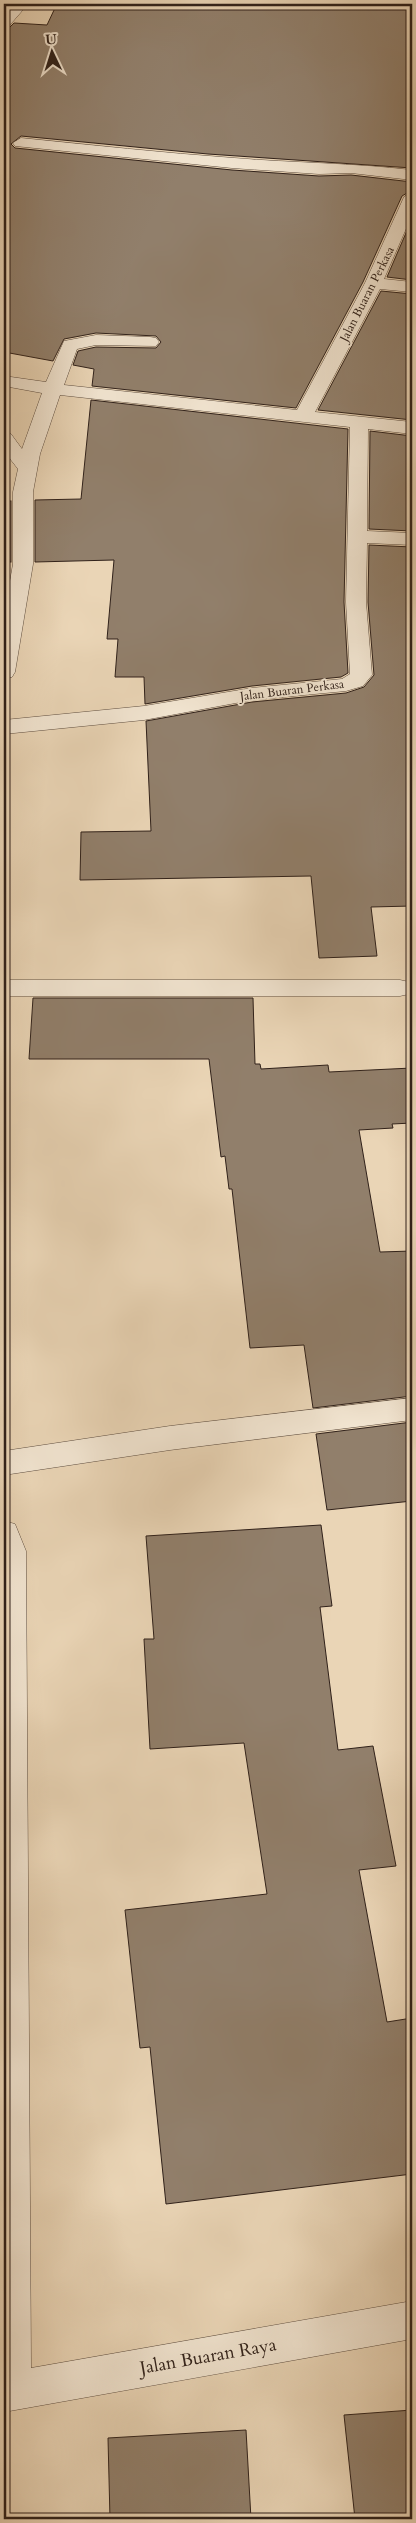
<svg xmlns="http://www.w3.org/2000/svg" width="416" height="2523" font-family="Cardo,serif">
	<style>
		.building { fill: #917f6b; stroke: #30211a }
		.lines { fill: none; stroke-linecap: round; stroke-linejoin: round }
		.minor-casing { stroke: #5e4e41; stroke-width: 1 }
		.minor { fill: #f1e4d0; fill-rule: evenodd }
		.labels { text-anchor: middle; stroke-width: 4; stroke-linejoin: round; paint-order: stroke }
		.far-street-label { font-size: 12px; fill: #30211a; stroke: #f1e4d0 }
		.near-street-label { font-size: 18px; fill: #30211a; stroke: #f1e4d0 }
	</style>
	<rect width="100%" height="100%" fill="#ead5b6"/>
	<filter id="stains"><feTurbulence type="fractalNoise" baseFrequency=".004" numOctaves="4"/><feColorMatrix values="0 0 0 0 .2 0 0 0 0 .09 0 0 0 0 .02 0 0 0 .5 -.17"/></filter>
	<radialGradient id="worn" r=".72"><stop offset=".6" stop-color="#630" stop-opacity="0"/><stop offset="1" stop-color="#630" stop-opacity=".3"/></radialGradient>
	<g class="building">
		<path d="M207,4h205v164l-204,-14 -187,-18 -10,8 4,4 217,22 87,6 32,-1 61,7v8l-10,6 -39,86 -67,126 -204,-22 2,-17 -21,-4 5,-14 18,-4 60,1 5,-6 -5,-6 -60,-3 -32,6 -11,22 -49,-9v-323l5,-1 5,-5 33,2 8,-17h151z"/>
		<path d="M412,219v61l-25,-3z"/>
		<path d="M381,291l31,3v126l-94,-10z"/>
		<path d="M91,400l257,29 -4,173 4,71 -7,4 -89,9 -107,18 -1,-27h-29l3,-38h-11l7,-79 -79,2v-62l46,-1z"/>
		<path d="M370,431l42,5v95l-43,-2z"/>
		<rect x="4" y="501" width="7" height="61"/>
		<path d="M369,545l43,2v359l-41,1 6,49 -58,2 -8,-82 -231,4 1,-48 70,-1 -5,-110 106,-19 94,-9 18,-6 10,-12 -6,-73z"/>
		<path d="M33,998h220l2,66h5l1,5 67,-4 1,7 83,-4v55l-20,1 1,4 -34,2 21,122 32,-1v145l-99,12 -9,-63 -54,3 -18,-159h-3l-4,-33 -4,1 -12,-98h-180z"/>
		<path d="M412,1422v79l-85,9 -11,-76z"/>
		<path d="M321,1525l11,81 -12,1 18,143 35,-4 23,120 -37,4 28,152 25,-4v156l-246,30 -16,-157 -10,1 -15,-138 142,-16 -23,-151 -94,6 -6,-110h10l-8,-103z"/>
		<path d="M412,2410v109h-57l-11,-104z"/>
		<path d="M246,2430l5,89h-141l-2,-81z"/>
	</g>
	<g class="lines">
		<defs>
			<g id="minor">
				<path d="M13,4h15l-19,22 -5,1v-12z"/>
				<path d="M21,138c71,7 142,15 213,20 59,5 119,5 178,12v10l-61,-7 -32,1 -87,-6 -217,-22 -2,-3z"/>
				<path d="M412,192v23l-28,64 28,3v10l-32,-3 -65,123 97,10v12l-44,-5 -1,102 45,2v12l-45,-2 -1,59 6,73 -9,11 -17,5 -94,9 -108,20 -140,14v-14l140,-14 108,-18 90,-9 8,-5 -4,-72 4,-175 -290,-32 -20,59 -7,38v72l-18,108 -3,5 -8,1v-63l9,-51v-72l5,-23 -14,-18v-19l7,2 11,15 20,-56 -38,-7v-10l42,6 18,-41 32,-6 54,2 6,1 3,4 -3,4 -60,-1 -19,4 -13,36 233,25 68,-127 39,-86z"/>
				<path d="M4,980h396l9,2 3,6 -3,6 -9,2h-396z"/>
				<path d="M412,1398v22l-242,30 -166,25v-24l166,-25z"/>
				<path d="M4,1521l11,3 11,27 5,817 381,-67v38l-408,73z"/>
			</g>
		</defs>
		<use href="#minor" class="minor-casing"/>
		<use href="#minor" class="minor"/>
	</g>
	<g class="labels">
		<g class="far-street-label">
			<text transform="translate(367 294) rotate(-63)" y="4">Jalan Buaran Perkasa</text>
			<text transform="translate(292 690) rotate(-7)" y="4">Jalan Buaran Perkasa</text>
		</g>
		<g class="near-street-label">
			<text transform="translate(208 2356) rotate(-10)" y="6">Jalan Buaran Raya</text>
		</g>
	</g>
	<rect width="416" height="2523" fill="none" stroke="#ead5b6" stroke-width="20"/>
	<rect x="5" y="5" width="406" height="2513" fill="none" stroke="#30211a" stroke-width="2.5"/>
	<rect x="10" y="10" width="396" height="2503" fill="none" stroke="#30211a"/>
	<g transform="translate(52 52) rotate(356)" stroke="#f1e4d0" stroke-width="4" paint-order="stroke">
	<path d="M0-4L9 19L0 12L-9 19Z" fill="#30211a"/>
	<text y="-8" font-size="14" font-weight="bold" text-anchor="middle" fill="#30211a">U</text>
	</g>
	<rect width="100%" height="100%" filter="url(#stains)"/>
	<rect width="100%" height="100%" fill="url(#worn)"/>
</svg>
